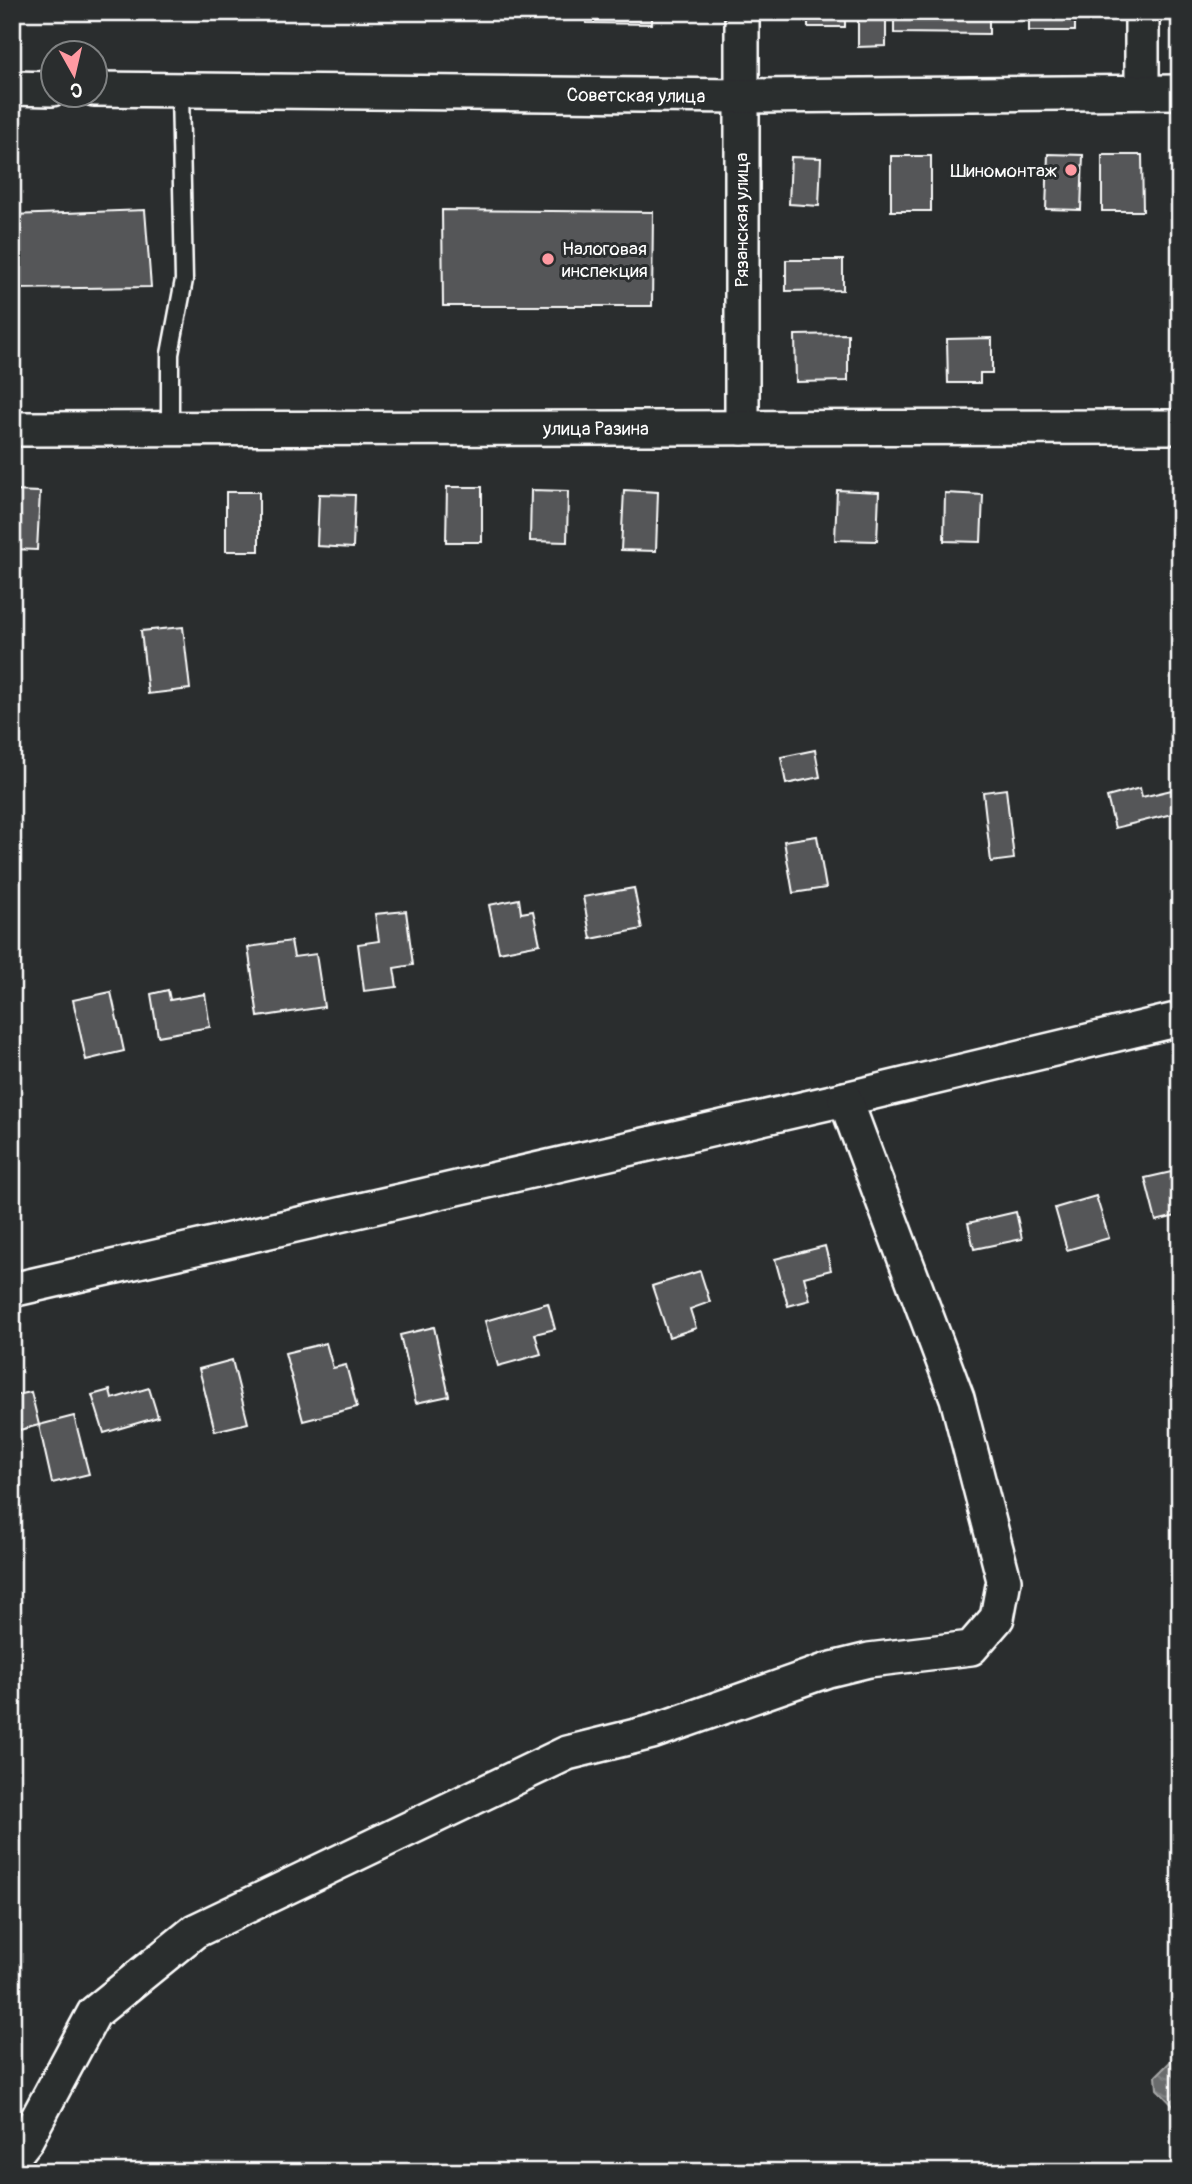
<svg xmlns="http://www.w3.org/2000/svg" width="1192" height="2184" font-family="Pangolin,sans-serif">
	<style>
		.water { fill: url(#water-waves); stroke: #a6a7a7; stroke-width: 2 }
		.building { fill: #555758; stroke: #fff; stroke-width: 2 }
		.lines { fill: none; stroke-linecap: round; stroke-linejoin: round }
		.service-casing { stroke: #fff; stroke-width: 21 }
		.minor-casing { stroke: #fff; stroke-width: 38 }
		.service { stroke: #2a2d2e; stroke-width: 16 }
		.minor { stroke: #2a2d2e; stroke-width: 33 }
		.poi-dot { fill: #ff9aa2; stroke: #2a2d2e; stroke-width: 2.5 }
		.labels { text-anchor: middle; stroke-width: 6; stroke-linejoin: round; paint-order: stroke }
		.street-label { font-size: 19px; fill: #fff; stroke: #2a2d2e }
		.poi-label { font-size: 19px; fill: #fff; stroke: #2a2d2e; text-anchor: end }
	</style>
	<defs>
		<pattern id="water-waves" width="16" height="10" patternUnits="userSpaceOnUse" patternTransform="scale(1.75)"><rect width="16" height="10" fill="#6a6c6d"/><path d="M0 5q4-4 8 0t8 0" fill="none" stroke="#808283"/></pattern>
	</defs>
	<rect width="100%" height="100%" fill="#2a2d2e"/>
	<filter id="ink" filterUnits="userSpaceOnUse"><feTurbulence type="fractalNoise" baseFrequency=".0143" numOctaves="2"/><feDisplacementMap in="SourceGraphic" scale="14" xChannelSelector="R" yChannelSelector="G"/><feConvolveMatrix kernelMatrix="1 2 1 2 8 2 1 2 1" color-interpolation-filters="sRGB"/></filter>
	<g filter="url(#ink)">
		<path class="water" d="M1180,2052v61l-23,-24 -1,-13z"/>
		<g class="building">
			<path d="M586,12h66v12l-66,-1z"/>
			<rect x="808" y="12" width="37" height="15"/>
			<path d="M858,12h28v34l-28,1z"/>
			<path d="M894,12h95v22l-95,-1z"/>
			<rect x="1029" y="12" width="46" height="19"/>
			<path d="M1048,154l35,1 -2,55 -35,-1z"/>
			<path d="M1102,155h40l1,56h-41z"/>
			<rect x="891" y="156" width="40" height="55"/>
			<path d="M791,157l30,1 -2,48 -30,-2z"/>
			<path d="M145,210l6,77 -139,2v-74z"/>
			<path d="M442,210l211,2 -1,94h-209z"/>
			<path d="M786,260h57v30l-57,1z"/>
			<path d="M848,334v47l-52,1 -1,-47z"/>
			<path d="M992,338v35h-12v10h-32l-1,-44z"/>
			<path d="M447,487h35v55h-36z"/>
			<path d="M531,490l37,1 -1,51 -37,-1z"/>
			<path d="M624,490l34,2 -2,59 -35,-1z"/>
			<path d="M837,490l42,2 -2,49 -42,-1z"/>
			<path d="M12,491l28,1 -3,58 -25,-1z"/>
			<rect x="226" y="492" width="33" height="59"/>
			<path d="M945,493l38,2 -2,47 -37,-1z"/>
			<path d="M319,494l36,1 -2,53 -36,-2z"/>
			<path d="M183,627l7,62 -42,5 -7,-63z"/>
			<path d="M815,750l5,27 -34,7 -5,-27z"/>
			<path d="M1140,788l2,9 38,-9v24l-65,16 -8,-31z"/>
			<path d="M1006,789l8,70 -23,3 -8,-70z"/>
			<path d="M817,836l9,52 -33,5 -9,-52z"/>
			<path d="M634,888l8,41 -51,10 -8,-42z"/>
			<path d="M519,899l2,14 12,-2 7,33 -41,8 -10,-47z"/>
			<path d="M406,911l7,54 -19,3 3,19 -33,4 -6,-47 21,-3 -4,-27z"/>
			<path d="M291,941l3,16 22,-3 8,53 -66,10 -10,-70z"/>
			<path d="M168,990l2,10 35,-6 5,33 -52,9 -7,-42z"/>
			<path d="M111,992l13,59 -38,9 -13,-60z"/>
			<path d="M1180,1170v45l-24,6 -11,-43z"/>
			<path d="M1096,1196l13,42 -42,12 -12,-42z"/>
			<path d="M1016,1212l6,27 -48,10 -6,-26z"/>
			<path d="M825,1246l6,24 -27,7 6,23 -22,6 -13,-47z"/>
			<path d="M700,1271l10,31 -20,7 6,19 -27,9 -17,-51z"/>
			<path d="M548,1303l7,26 -20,5 6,20 -43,12 -13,-45z"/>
			<path d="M434,1327l15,69 -33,7 -16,-68z"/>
			<path d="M326,1343l7,25 13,-3 11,42 -54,14 -18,-68z"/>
			<path d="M232,1360l16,63 -33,8 -16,-62z"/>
			<path d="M149,1388l9,29 -54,16 -12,-38 18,-5 2,9z"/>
			<path d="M31,1392l8,33 -27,7v-36z"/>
			<path d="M74,1416l15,58 -37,9 -13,-58z"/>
		</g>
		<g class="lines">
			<defs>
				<path id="service" d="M170,429v-75l14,-74 -4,-189"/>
				<g id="minor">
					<path d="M742,12v416"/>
					<path d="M1142,12v80"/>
					<path d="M12,88l40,1"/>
					<path id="s1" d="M94,89l647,7 439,-4"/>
					<path id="s2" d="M12,429l1168,-2"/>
					<path d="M12,1290l833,-191 335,-80"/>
					<path d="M12,2158l14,-18 68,-127 101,-82 372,-178 85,-21 176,-62 41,-10 102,-12 26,-30 7,-38 -47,-182 -112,-299"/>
				</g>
			</defs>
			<use href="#service" class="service-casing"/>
			<use href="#minor" class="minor-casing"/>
			<use href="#service" class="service"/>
			<use href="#minor" class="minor"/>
		</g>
	</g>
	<g class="poi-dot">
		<circle cx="1071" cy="170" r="7"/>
		<circle cx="548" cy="259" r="7"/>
	</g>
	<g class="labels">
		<g class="street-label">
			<text dy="7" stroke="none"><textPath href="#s1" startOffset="542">Советская улица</textPath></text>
			<text transform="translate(741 220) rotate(-90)" y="7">Рязанская улица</text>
			<text dy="7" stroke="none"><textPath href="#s2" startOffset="584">улица Разина</textPath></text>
		</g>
		<g class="poi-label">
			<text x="1057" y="177">Шиномонтаж</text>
			<text x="562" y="255" text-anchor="start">Налоговая<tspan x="562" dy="22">инспекция</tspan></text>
		</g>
	</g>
	<rect width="1192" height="2184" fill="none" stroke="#2a2d2e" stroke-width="42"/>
	<rect x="21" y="21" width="1150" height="2142" fill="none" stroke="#fff" stroke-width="2.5" filter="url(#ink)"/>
	<g transform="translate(74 74) rotate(172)"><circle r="33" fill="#2a2d2e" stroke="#7f8182" stroke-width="2"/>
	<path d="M0-5L12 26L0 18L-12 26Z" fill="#ff9aa2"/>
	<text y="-10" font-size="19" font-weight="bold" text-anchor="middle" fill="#ffffff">С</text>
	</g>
</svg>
